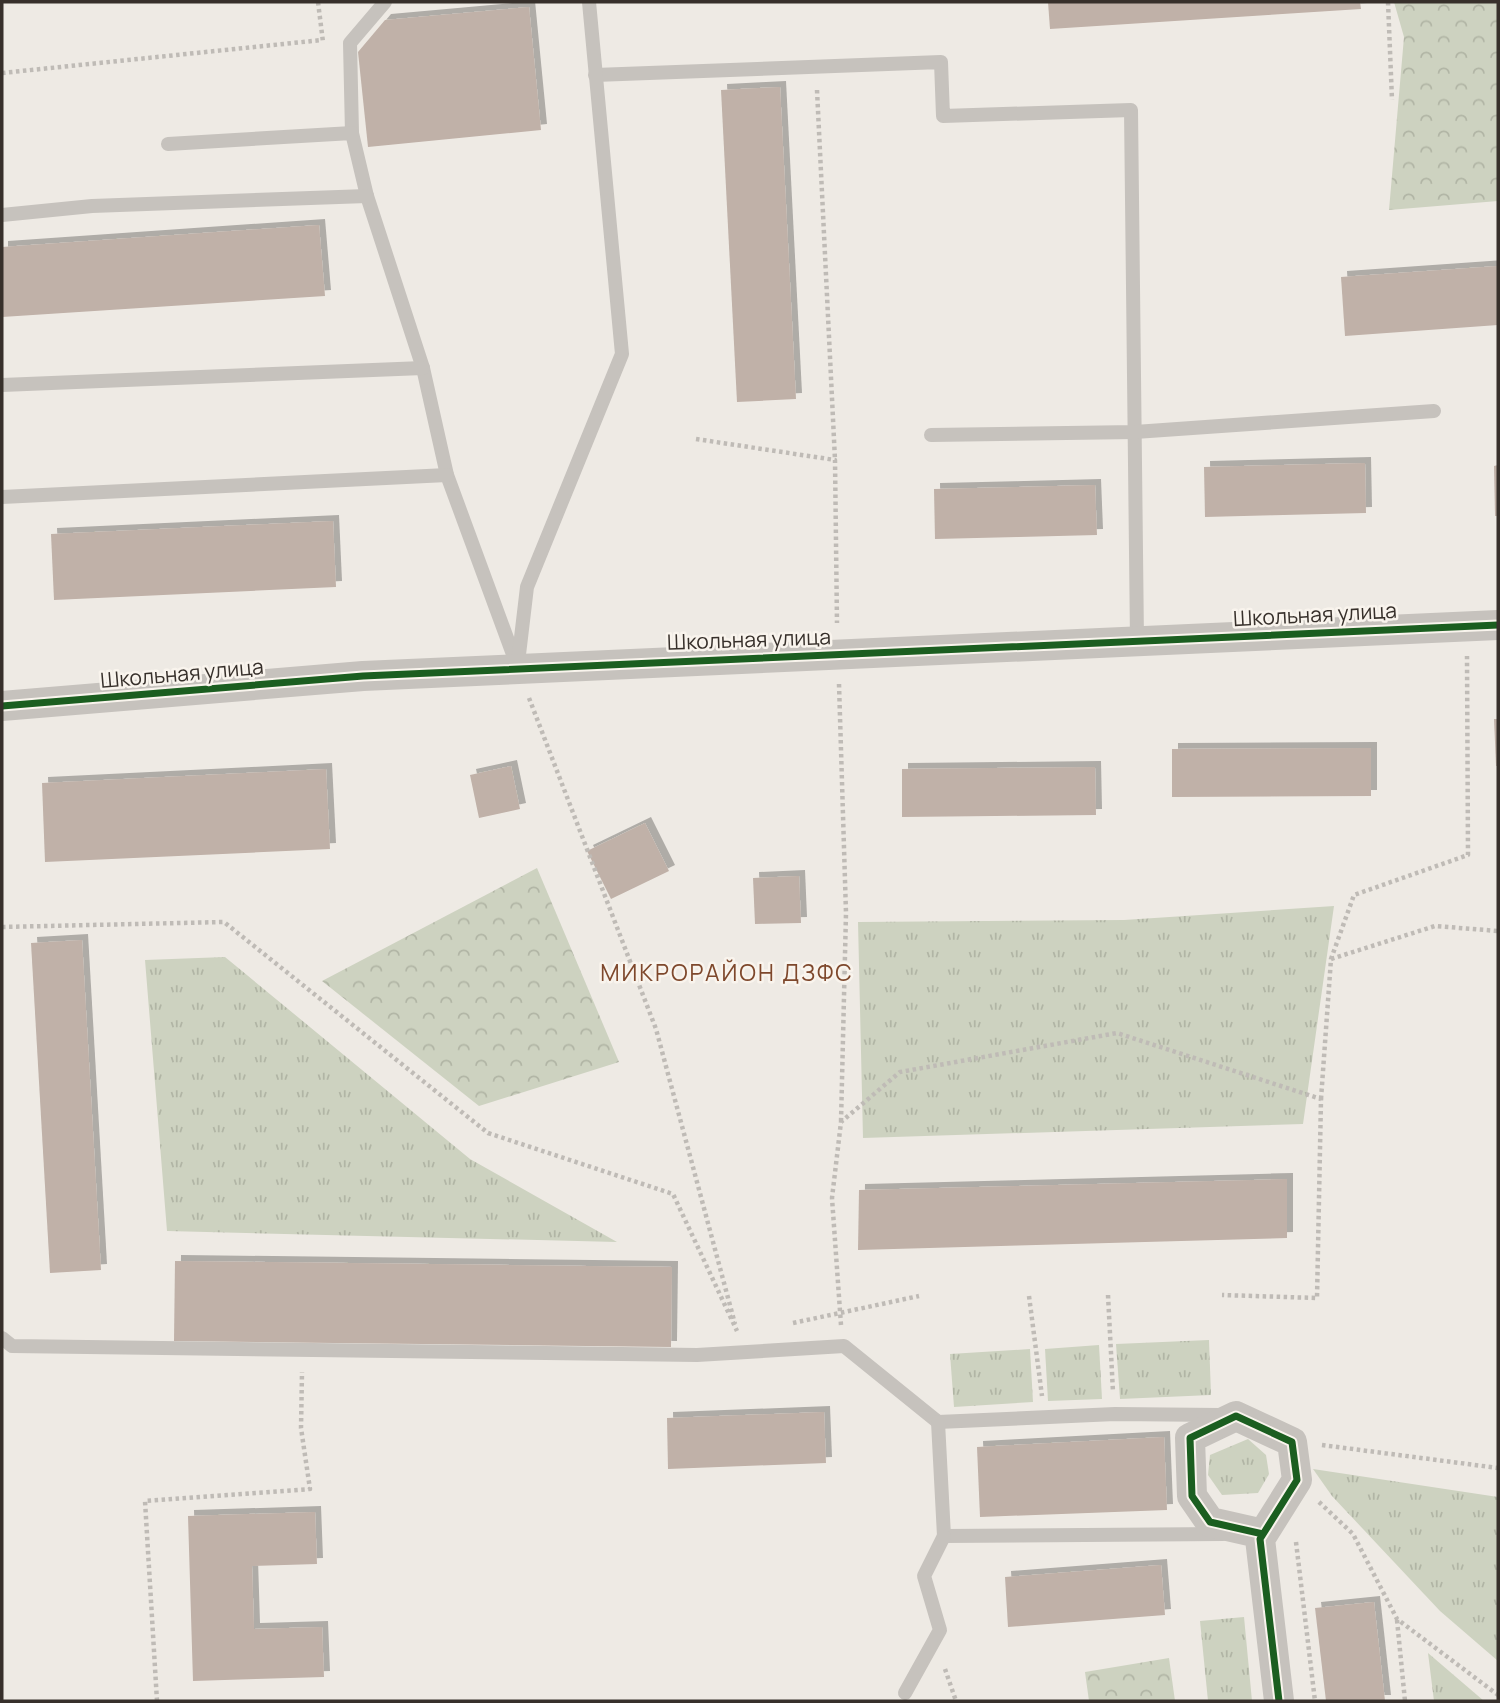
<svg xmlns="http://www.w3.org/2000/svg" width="1500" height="1703" font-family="Manrope,sans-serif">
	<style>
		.grass { fill: url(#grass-tufts) }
		.forest { fill: url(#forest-crowns) }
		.building { fill: #c0b1a8; filter: url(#shadow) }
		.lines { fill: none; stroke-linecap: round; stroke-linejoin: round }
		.path { stroke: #bfbbb6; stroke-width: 4.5; stroke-dasharray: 3.5 3.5; stroke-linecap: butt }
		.lane { stroke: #c6c2bd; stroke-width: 14 }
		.street { stroke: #c6c2bd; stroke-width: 30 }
		.cycleway-casing { stroke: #f9f4ed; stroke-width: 11 }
		.cycleway { stroke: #1b5e20; stroke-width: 7 }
		.labels { text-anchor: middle; stroke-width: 5; stroke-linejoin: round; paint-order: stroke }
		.street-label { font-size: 21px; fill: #37302b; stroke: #f9f4ed }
		.neighbourhood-label { font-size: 23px; letter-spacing: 2px; fill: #7e482c; stroke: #f9f4ed }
	</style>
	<defs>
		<pattern id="grass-tufts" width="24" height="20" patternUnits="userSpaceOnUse" patternTransform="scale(1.75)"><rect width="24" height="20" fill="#cdd2c0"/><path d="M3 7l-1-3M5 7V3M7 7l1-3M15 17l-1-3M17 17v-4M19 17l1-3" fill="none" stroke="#b1b5a5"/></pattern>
		<pattern id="forest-crowns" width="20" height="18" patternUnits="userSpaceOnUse" patternTransform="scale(1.75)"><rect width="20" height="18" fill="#cdd2c0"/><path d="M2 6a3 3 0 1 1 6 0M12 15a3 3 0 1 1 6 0" fill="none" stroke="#b1b5a5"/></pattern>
		<filter id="shadow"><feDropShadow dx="6" dy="-6" stdDeviation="0" flood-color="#0004"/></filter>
	</defs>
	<rect width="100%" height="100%" fill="#eeeae4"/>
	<g class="grass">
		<path d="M1334,906l-31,218 -440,14 -5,-216 266,-2z"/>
		<path d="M225,957l245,202 147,83 -450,-11 -22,-271z"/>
		<path d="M1209,1340l2,55 -91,4 -4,-55z"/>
		<path d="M1099,1345l3,54 -54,2 -3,-52z"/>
		<path d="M1030,1349l3,53 -79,5 -4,-53z"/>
		<path d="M1248,1439l18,16 3,19 -11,19 -36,2 -14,-20 2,-20z"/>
		<path d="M1313,1469l185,28v164l-58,-50 -108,-115z"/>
		<path d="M1244,1617l8,84h-44l-8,-80z"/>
		<path d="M1428,1653l56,48h-50z"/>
	</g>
	<g class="forest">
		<path d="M1394,2h104v199l-109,9 15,-173z"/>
		<path d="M537,868l82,194 -140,44 -157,-125z"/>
		<path d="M1169,1658l6,43h-86l-4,-29z"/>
	</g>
	<g class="building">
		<path d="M1048,2h312l1,7 -311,20z"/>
		<path d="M529,7l12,123 -173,17 -10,-95 27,-32z"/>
		<path d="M780,87l16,312 -59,3 -16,-312z"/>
		<path d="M319,225l6,71 -323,21v-70z"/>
		<path d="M1498,266v59l-153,11 -4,-59z"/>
		<path d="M1365,463l1,50 -161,4 -1,-50z"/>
		<path d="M1498,465v51h-3l-1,-50z"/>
		<path d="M1095,485l2,50 -162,4 -1,-50z"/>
		<path d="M333,521l3,66 -282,13 -3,-66z"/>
		<path d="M1494,719h4v47h-2z"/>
		<path d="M1371,748v48l-199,1v-48z"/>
		<path d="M511,766l9,43 -41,9 -9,-43z"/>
		<path d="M1095,767l1,48 -194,2v-48z"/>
		<path d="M326,769l4,80 -285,13 -3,-79z"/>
		<path d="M645,823l24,48 -58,28 -24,-48z"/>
		<path d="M799,876l2,47 -46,1 -2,-46z"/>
		<path d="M82,940l19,330 -51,3 -19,-330z"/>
		<path d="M1287,1179v59l-429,12 1,-60z"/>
		<path d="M175,1261l497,6 -1,80 -497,-6z"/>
		<path d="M824,1412l2,51 -158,6 -1,-51z"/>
		<path d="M1164,1437l3,73 -187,7 -3,-70z"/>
		<path d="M315,1512l2,52 -65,2 2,63 68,-2 2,50 -131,4 -5,-165z"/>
		<path d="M1161,1565l4,50 -157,12 -3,-50z"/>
		<path d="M1374,1602l11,99h-59l-11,-93z"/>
	</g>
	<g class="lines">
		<g class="path">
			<path d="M318,2l5,40"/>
			<path d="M1388,2l4,98"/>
			<path d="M2,73l320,-33"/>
			<path d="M817,90l18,370"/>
			<path d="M696,439l139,21 2,163"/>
			<path d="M839,684l7,229 -5,209"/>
			<path d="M529,698l127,331 79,295"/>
			<path d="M2,927l222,-5 264,211 185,61 64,137"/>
			<path d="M1331,959l104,-33 63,5"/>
			<path d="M1321,1099l10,-140 23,-64 114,-40 -1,-199"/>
			<path d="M1108,1295l5,97"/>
			<path d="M1029,1296l13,100"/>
			<path d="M793,1323l126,-27"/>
			<path d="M841,1325l-9,-127 9,-76 59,-50 217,-39 204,66 -4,199 -95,-3"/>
			<path d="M1322,1445l176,23"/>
			<path d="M1319,1502l34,32 44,85 101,76"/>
			<path d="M1296,1542l19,159"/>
			<path d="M1397,1620l8,81"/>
			<path d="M945,1669l11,32"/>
			<path d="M157,1701l-12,-200 165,-12 -9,-61 1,-56"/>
		</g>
		<g class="lane">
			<path d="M595,75l346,-13 2,54 188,-6 6,530"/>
			<path d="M352,133l-2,-90 35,-41"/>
			<path d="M168,144l184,-11 15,63 56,172 24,107 71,193"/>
			<path d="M2,215l90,-9 275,-10"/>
			<path d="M2,385l421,-17"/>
			<path d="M931,435l204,-3 299,-21"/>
			<path d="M2,497l445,-22"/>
			<path d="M518,663l9,-76 95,-233 -33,-352"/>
			<path d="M2,1338l10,8 685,9 147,-9 94,76 177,-8 105,1"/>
			<path d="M938,1422l6,114 279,-2"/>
			<path d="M905,1693l35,-63 -16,-54 20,-40"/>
		</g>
		<g class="street">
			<path d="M2,706l361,-30 1135,-51"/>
			<path d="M1263,1534l-53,-12 -18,-26 -2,-58 46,-22 56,26 5,38 -37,59 19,162"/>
		</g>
		<defs>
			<g id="cycleway">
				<path d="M2,706l361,-30 1135,-51"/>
				<path d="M1263,1534l-53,-12 -18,-26 -2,-58 46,-22 56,26 5,38 -37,59 19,162"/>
			</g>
		</defs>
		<use href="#cycleway" class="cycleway-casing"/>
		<use href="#cycleway" class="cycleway"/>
	</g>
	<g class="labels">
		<g class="street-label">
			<text transform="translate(1315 615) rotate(-3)" y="7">Школьная улица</text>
			<text transform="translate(749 640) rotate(-2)" y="7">Школьная улица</text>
			<text transform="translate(182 674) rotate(-5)" y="7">Школьная улица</text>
		</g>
		<g class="neighbourhood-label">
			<text x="727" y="981">МИКРОРАЙОН ДЗФС</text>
		</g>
	</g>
	<rect width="1500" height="1703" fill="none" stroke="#37302b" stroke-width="7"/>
</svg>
